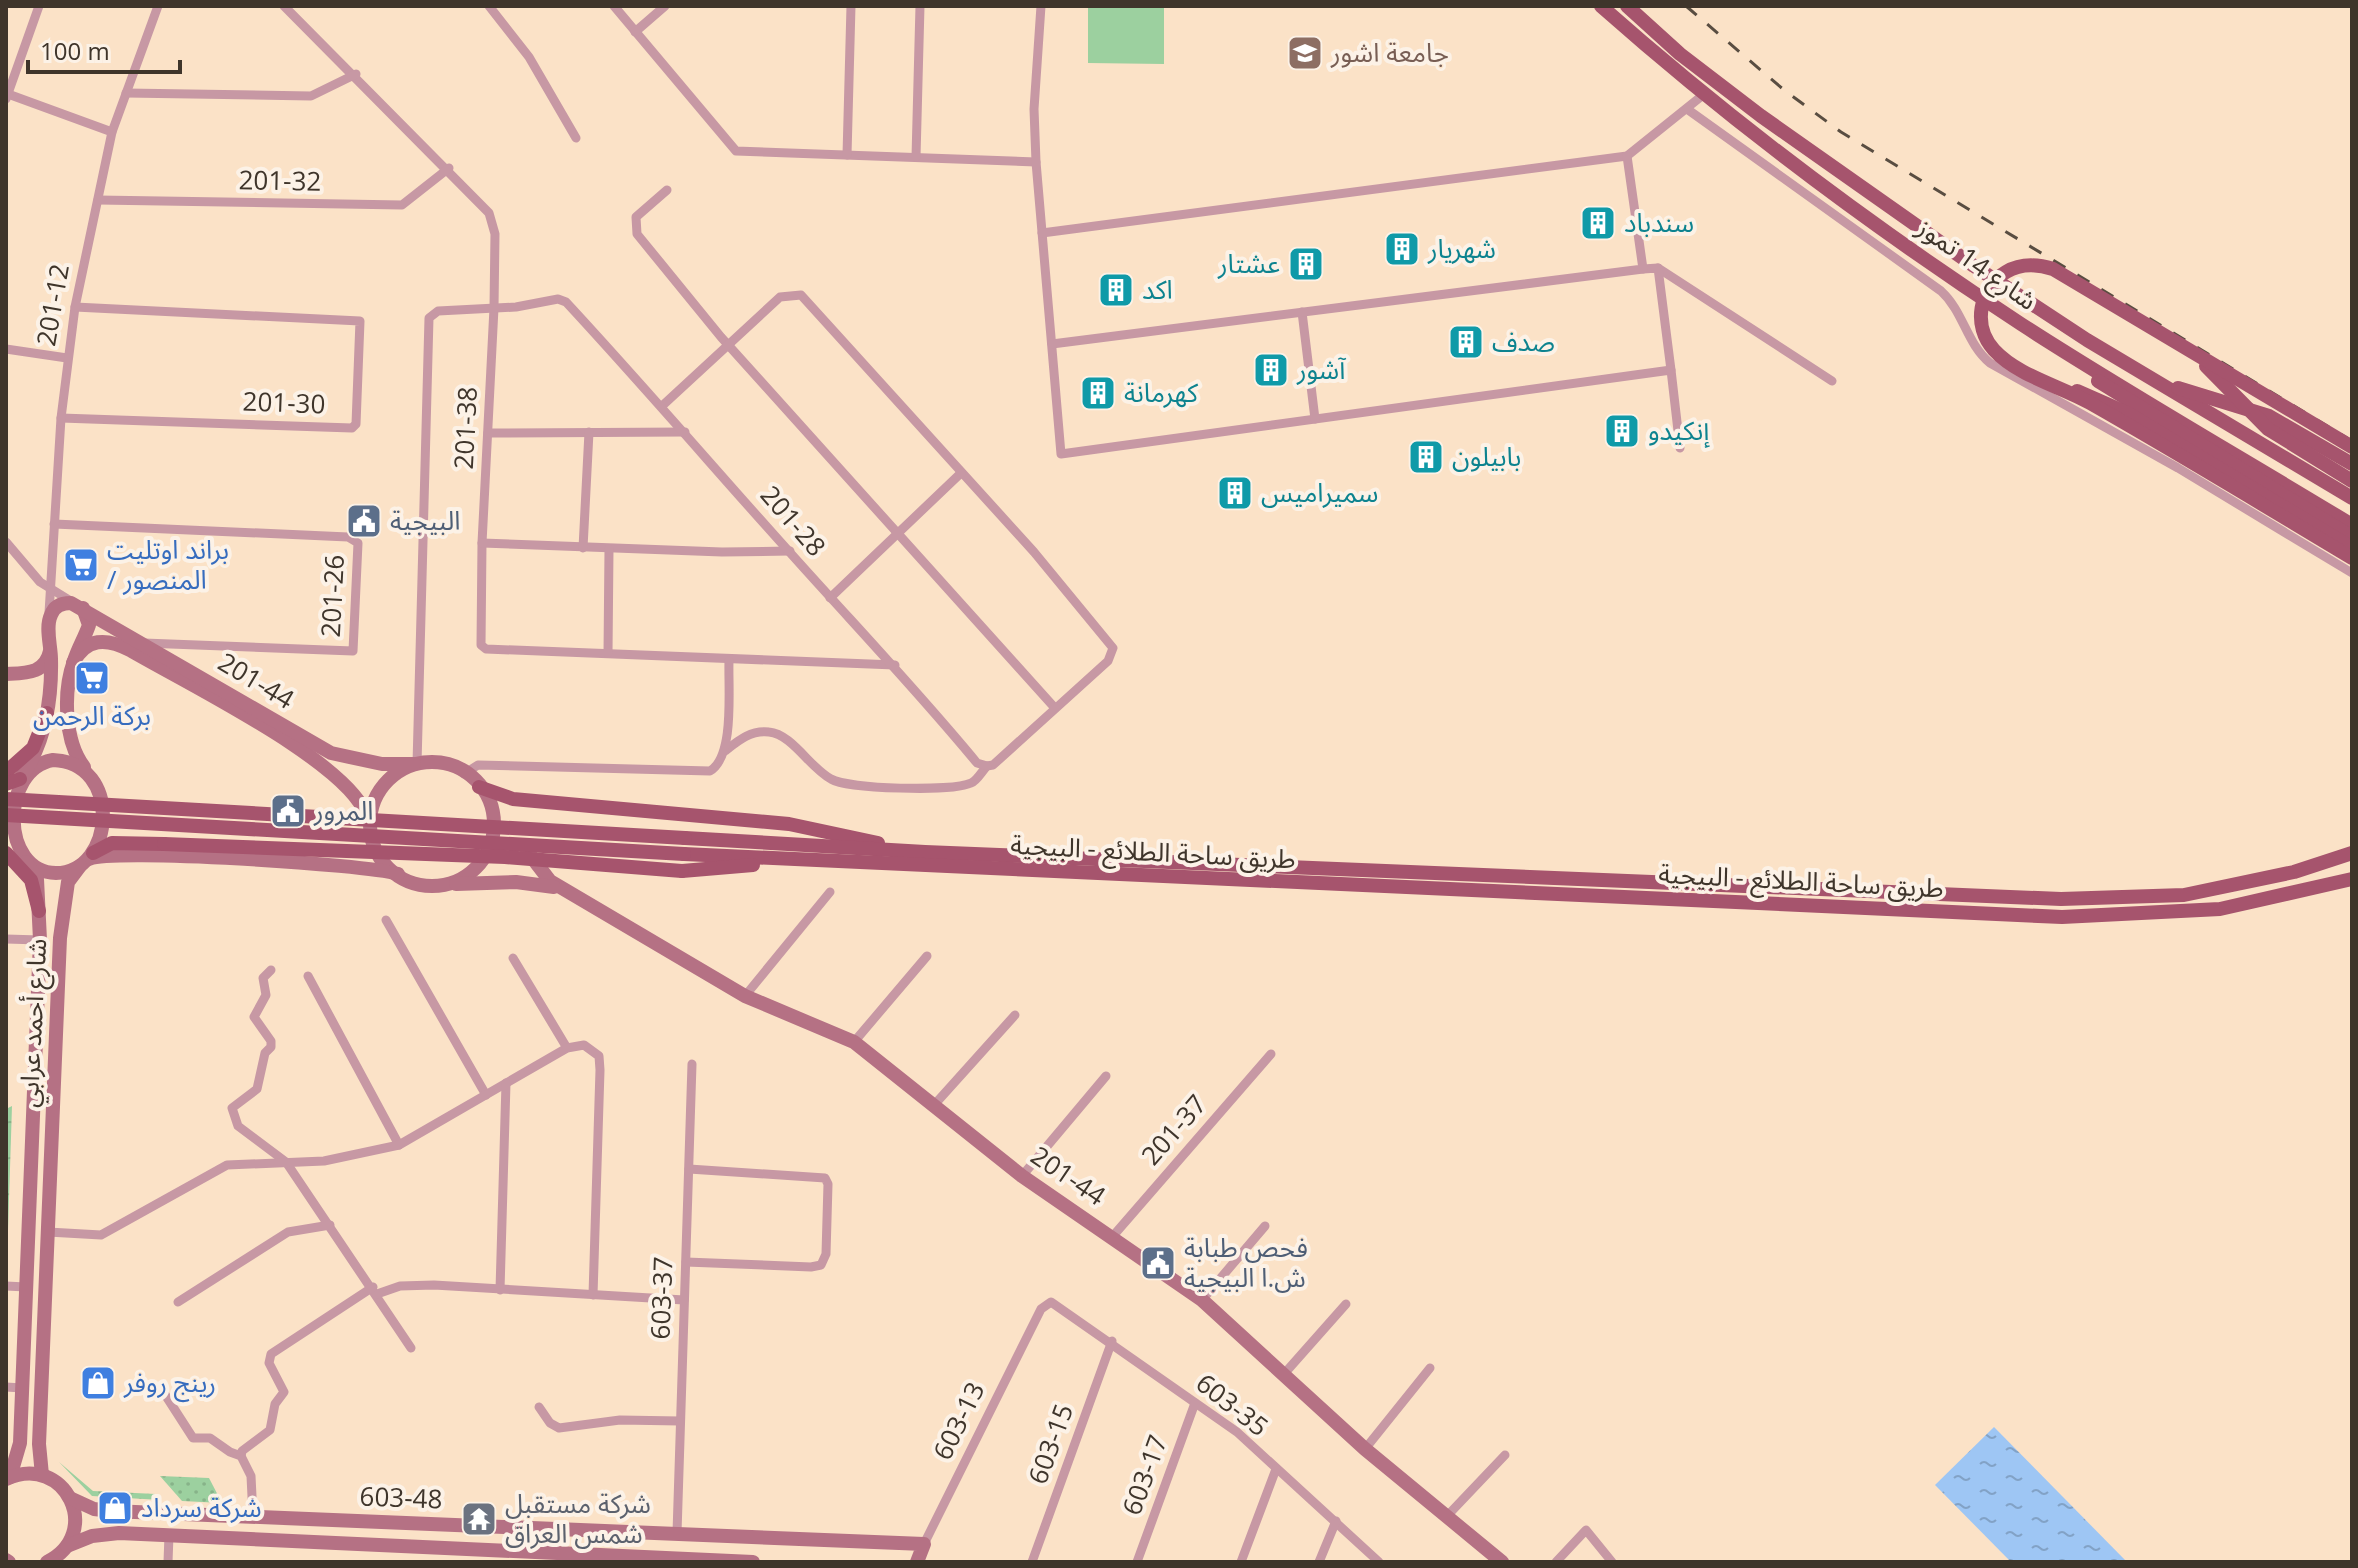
<svg xmlns="http://www.w3.org/2000/svg" width="2358" height="1568" font-family="'Open Sans','Noto Sans Arabic',sans-serif">
	<style>
		.grass { fill: url(#grass-dots) }
		.park { fill: url(#park-crowns) }
		.garden { fill: #9cd09f }
		.water { fill: url(#water-ripples) }
		.lines { fill: none; stroke-linecap: round; stroke-linejoin: round }
		.street { stroke: #c798a4; stroke-width: 9 }
		.secondary { stroke: #b57184; stroke-width: 14 }
		.primary { stroke: #a6546d; stroke-width: 14 }
		.rail { stroke: #594d41; stroke-width: 3; stroke-dasharray: 14 14; stroke-linecap: butt }
		.primary-bridge { stroke: #a6546d; stroke-width: 14 }
		.labels { text-anchor: middle; stroke-width: 8; stroke-linejoin: round; paint-order: stroke }
		.education-label { font-size: 26px; fill: #785e54; stroke: #fcf2e7; text-anchor: start }
		.street-label { font-size: 26px; fill: #3f352b; stroke: #fcf2e7 }
		.culture-label { font-size: 26px; fill: #0d838f; stroke: #fcf2e7; text-anchor: start }
		.service-label { font-size: 26px; fill: #4e5e75; stroke: #fcf2e7; text-anchor: start }
		.shop-label { font-size: 26px; fill: #366cbe; stroke: #fcf2e7; text-anchor: start }
		.worship-label { font-size: 26px; fill: #5b616d; stroke: #fcf2e7; text-anchor: start }
	</style>
	<defs>
		<pattern id="grass-dots" width="8" height="8" patternUnits="userSpaceOnUse" patternTransform="scale(2)"><rect width="8" height="8" fill="#9cd09f"/><path d="M2 2h.1M6 6h.1" fill="none" stroke="#87b389" stroke-width="1.8" stroke-linecap="round"/></pattern>
		<pattern id="park-crowns" width="20" height="18" patternUnits="userSpaceOnUse" patternTransform="scale(2)"><rect width="20" height="18" fill="#9cd09f"/><path d="M2 6a3 3 0 1 1 6 0M12 15a3 3 0 1 1 6 0" fill="none" stroke="#87b389"/></pattern>
		<pattern id="water-ripples" width="26" height="14" patternUnits="userSpaceOnUse" patternTransform="scale(2)"><rect width="26" height="14" fill="#9ec6f4"/><path d="M2 4q2-2 4 0t4 0M15 11q2-2 4 0t4 0" fill="none" stroke="#82a2c6"/></pattern>
	</defs>
	<rect width="100%" height="100%" fill="#fbe2c7"/>
	<g class="grass">
		<path d="M59,1462l34,29 63,3 5,6 -69,-4z"/>
		<path d="M160,1476l49,2 13,25 -40,-2z"/>
	</g>
	<path class="park" d="M12,1106l-5,156h-1v-153z"/>
	<path class="garden" d="M1088,6h76v58l-76,-1z"/>
	<path class="water" d="M1994,1427l133,135h-116l-76,-77z"/>
	<g class="lines">
		<g class="street">
			<path d="M284,6l205,207 6,21 -1,74 -12,235 -1,102 5,4 409,16"/>
			<path d="M489,6l40,51 47,81"/>
			<path d="M614,6l122,145 300,11"/>
			<path d="M1041,6l-7,103 2,53 25,292 610,-84 9,78"/>
			<path d="M635,32l30,-26"/>
			<path d="M126,93l185,3 45,-22"/>
			<path d="M8,94l104,38"/>
			<path d="M6,99l33,-93"/>
			<path d="M1687,109l254,182c23,21 25,52 49,72l188,105 174,105"/>
			<path d="M847,155l4,-149"/>
			<path d="M916,157l4,-151"/>
			<path d="M667,190l-31,27 1,17 84,103 333,370"/>
			<path d="M98,200l304,5 47,-37"/>
			<path d="M1042,233l585,-77 76,-61"/>
			<path d="M1658,268l174,113"/>
			<path d="M1643,269l15,-1 13,102"/>
			<path d="M1302,312l13,107"/>
			<path d="M1052,344l591,-75 -16,-113"/>
			<path d="M6,349l61,9"/>
			<path d="M662,406l118,-109 21,-2 233,257 79,96 -5,13 -115,104 -6,1c-5,5 -10,15 -16,17 -19,9 -123,6 -140,-4 -21,-11 -39,-45 -62,-47 -18,-2 -30,8 -44,19"/>
			<path d="M61,418l291,10 4,-4 4,-103 -285,-14"/>
			<path d="M488,433l197,-1"/>
			<path d="M54,524l294,13 10,6 -5,108 -209,-8"/>
			<path d="M6,542l34,40 34,21"/>
			<path d="M482,543l240,9 68,-1"/>
			<path d="M583,548l6,-116"/>
			<path d="M830,598l131,-125"/>
			<path d="M49,613l12,-195 14,-111 37,-175 46,-126"/>
			<path d="M608,653l1,-104"/>
			<path d="M417,764l12,-446 9,-7 78,-4 42,-8 8,3c90,97 176,199 265,296 50,55 99,108 146,165l10,3"/>
			<path d="M464,774l14,-9 232,6c25,-15 18,-82 19,-110"/>
			<path d="M386,920l100,175"/>
			<path d="M6,939l34,1"/>
			<path d="M513,958l54,90"/>
			<path d="M271,970l-8,8 3,17 -12,22 17,24v6l-6,6 -8,36 -25,19 6,18 48,36 125,186"/>
			<path d="M308,976l91,169"/>
			<path d="M745,996l85,-104"/>
			<path d="M854,1042l73,-86"/>
			<path d="M935,1104l80,-89"/>
			<path d="M1022,1176l84,-100"/>
			<path d="M48,1232l53,3 126,-70 97,-4 75,-16 168,-97 17,-3 15,11 1,14 -7,225"/>
			<path d="M1113,1236l158,-182"/>
			<path d="M686,1262l125,5 10,-2 5,-11 2,-70 -3,-6 -136,-9"/>
			<path d="M6,1286l20,1"/>
			<path d="M500,1290l6,-207"/>
			<path d="M377,1294l23,-8 34,-1 250,15"/>
			<path d="M1202,1300l63,-74"/>
			<path d="M178,1302l110,-70 42,-7"/>
			<path d="M1284,1374l62,-70"/>
			<path d="M6,1387l16,1"/>
			<path d="M164,1393l29,45h17l20,14 11,4 10,20 2,41"/>
			<path d="M539,1407l11,16 9,5 61,-8 60,1"/>
			<path d="M1365,1449l65,-81"/>
			<path d="M241,1456l1,-5 28,-21 5,-26 9,-12 -15,-29 2,-9 102,-67"/>
			<path d="M1448,1515l57,-60"/>
			<path d="M677,1533l15,-469"/>
			<path d="M924,1544l117,-235 10,-7 186,130 142,130"/>
			<path d="M168,1562l1,-27"/>
			<path d="M1032,1562l80,-221"/>
			<path d="M1137,1562l58,-159"/>
			<path d="M1241,1562l35,-93"/>
			<path d="M1319,1562l17,-41"/>
			<path d="M1556,1562l30,-32 26,32"/>
		</g>
		<g class="secondary">
			<path d="M83,608l6,17c-4,12 -11,23 -15,36 -11,30 -10,80 10,106"/>
			<path d="M73,663c13,-26 34,-25 57,-13 54,32 220,112 237,167"/>
			<path d="M6,674c20,-1 39,0 44,-23"/>
			<path d="M53,760c70,2 62,113 3,113 -56,-1 -56,-104 -3,-113z"/>
			<circle cx="432" cy="824" r="62"/>
			<path d="M20,779c25,-35 32,-77 31,-120 0,-13 -6,-32 0,-44 3,-9 11,-12 20,-12l260,150 51,11h32"/>
			<path d="M527,851l23,30 195,115 109,46 168,134 180,124 163,149 137,113"/>
			<path d="M89,859c22,-11 277,5 309,15"/>
			<path d="M456,884l60,-2 38,5"/>
			<path d="M42,1475l-3,-31 21,-506 8,-56 12,-16"/>
			<path d="M10,1477l10,-34 20,-503 -3,-61 -11,-17"/>
			<path d="M6,1479c60,-27 98,55 41,83"/>
			<path d="M70,1498l24,11 17,2 813,33 -7,18"/>
			<path d="M67,1546l25,-10 27,-3 634,29"/>
			<path d="M6,1560l3,2"/>
		</g>
		<g class="primary">
			<path d="M1601,6c131,116 273,222 420,318 108,70 221,134 331,201"/>
			<path d="M1627,6l53,48 81,62 213,150 113,74 265,158"/>
			<path d="M2098,381l254,156"/>
			<path d="M2178,388l91,28 83,48"/>
			<path d="M2077,391l50,22 225,135"/>
			<path d="M6,772l27,-24 14,-35"/>
			<path d="M6,784l14,-5"/>
			<path d="M479,787l34,12 276,25 89,19"/>
			<path d="M685,838l240,14 1136,47 123,-4 110,-23 58,-19"/>
			<path d="M6,853l25,27 8,31"/>
			<path d="M93,853l19,-10 52,1"/>
			<path d="M684,854l1378,63 158,-8 132,-30"/>
			<path d="M682,871l71,-6"/>
		</g>
		<path class="rail" d="M1686,6l98,84 57,42 511,309"/>
		<g class="primary-bridge">
			<path d="M2206,366l62,63 84,52"/>
			<path d="M2352,447l-299,-178c-16,-5 -32,-6 -47,3 -27,16 -34,54 -12,78 24,26 66,36 96,53 88,50 175,103 262,155"/>
			<path d="M6,799l679,39"/>
			<path d="M6,815l678,39"/>
			<path d="M164,844l341,13 177,14"/>
		</g>
	</g>
	<defs>
		<symbol id="university-square" viewBox="-11 -11 22 22"><rect x="-9" y="-9" width="18" height="18" rx="4" fill="#8d6e63" stroke="#fcf2e7"/><path d="M0-5L7-2L0 1L-7-2ZM-4 1L0 2.5L4 1V4Q0 6-4 4Z" fill="#fff"/></symbol>
		<symbol id="building-square" viewBox="-11 -11 22 22"><rect x="-9" y="-9" width="18" height="18" rx="4" fill="#0f9aa8" stroke="#fcf2e7"/><path d="M-4-6H4V6H1V3H-1V6H-4ZM-2.5-4.3h1.7v1.8h-1.7ZM.8-4.3h1.7v1.8H.8ZM-2.5-1h1.7V.8h-1.7ZM.8-1h1.7V.8H.8Z" fill="#fff"/></symbol>
		<symbol id="civic-square" viewBox="-11 -11 22 22"><rect x="-9" y="-9" width="18" height="18" rx="4" fill="#5c6f8a" stroke="#fcf2e7"/><path d="M-.6-6.5H3V-4.5H.6V-3L4-1V1h2V6H-6V1h2V-1L-.6-3ZM-1.2 2.5V6h2.4V2.5Z" fill="#fff"/></symbol>
		<symbol id="supermarket-square" viewBox="-11 -11 22 22"><rect x="-9" y="-9" width="18" height="18" rx="4" fill="#3f7fe0" stroke="#fcf2e7"/><path d="M-6-5.5h2.5l.6 2H6L4.5 2H-2.5L-4.4-4H-6ZM-1.5 3.2a1.3 1.3 0 1 0 .1 0ZM3 3.2a1.3 1.3 0 1 0 .1 0Z" fill="#fff"/></symbol>
		<symbol id="shop-square" viewBox="-11 -11 22 22"><rect x="-9" y="-9" width="18" height="18" rx="4" fill="#3f7fe0" stroke="#fcf2e7"/><path d="M-5-2.5h2.3a2.7 3.5 0 0 1 5.4 0H5L5.5 6h-11ZM-1.5-2.5h3a1.5 2.3 0 0 0-3 0Z" fill="#fff"/></symbol>
		<symbol id="temple-square" viewBox="-11 -11 22 22"><rect x="-9" y="-9" width="18" height="18" rx="4" fill="#6b7280" stroke="#fcf2e7"/><path d="M0-6L5-2H3V0L6.5 2.5H4V6H1.5V3h-3V6H-4V2.5H-6.5L-3 0V-2H-5Z" fill="#fff"/></symbol>
	</defs>
	<g fill-rule="evenodd">
		<use href="#university-square" x="1285" y="33" width="40" height="40"/>
		<use href="#building-square" x="1578" y="203" width="40" height="40"/>
		<use href="#building-square" x="1382" y="229" width="40" height="40"/>
		<use href="#building-square" x="1286" y="244" width="40" height="40"/>
		<use href="#building-square" x="1096" y="270" width="40" height="40"/>
		<use href="#building-square" x="1446" y="322" width="40" height="40"/>
		<use href="#building-square" x="1251" y="350" width="40" height="40"/>
		<use href="#building-square" x="1078" y="373" width="40" height="40"/>
		<use href="#building-square" x="1602" y="411" width="40" height="40"/>
		<use href="#building-square" x="1406" y="437" width="40" height="40"/>
		<use href="#building-square" x="1215" y="473" width="40" height="40"/>
		<use href="#civic-square" x="344" y="501" width="40" height="40"/>
		<use href="#supermarket-square" x="61" y="545" width="40" height="40"/>
		<use href="#supermarket-square" x="72" y="658" width="40" height="40"/>
		<use href="#civic-square" x="268" y="791" width="40" height="40"/>
		<use href="#civic-square" x="1138" y="1243" width="40" height="40"/>
		<use href="#shop-square" x="78" y="1363" width="40" height="40"/>
		<use href="#shop-square" x="95" y="1488" width="40" height="40"/>
		<use href="#temple-square" x="459" y="1499" width="40" height="40"/>
	</g>
	<g class="labels">
		<g class="education-label">
			<text x="1331" y="62">جامعة اشور</text>
		</g>
		<g class="street-label">
			<text transform="translate(280 181) rotate(1)" y="9">201-32</text>
			<text transform="translate(1977 264) rotate(35)" y="9">شارع 14 تموز</text>
			<text transform="translate(53 305) rotate(-80)" y="9">201-12</text>
			<text transform="translate(284 403) rotate(2)" y="9">201-30</text>
			<text transform="translate(466 428) rotate(-87)" y="9">201-38</text>
			<text transform="translate(793 521) rotate(49)" y="9">201-28</text>
			<text transform="translate(333 596) rotate(-87)" y="9">201-26</text>
			<text transform="translate(256 681) rotate(31)" y="9">201-44</text>
			<text transform="translate(1153 852) rotate(3)" y="9">طريق ساحة الطلائع - البيجية</text>
			<text transform="translate(1801 881) rotate(3)" y="9">طريق ساحة الطلائع - البيجية</text>
			<text transform="translate(33 1023) rotate(-87)" y="9">شارع أحمد عرابي</text>
			<text transform="translate(1174 1130) rotate(-49)" y="9">201-37</text>
			<text transform="translate(1068 1176) rotate(34)" y="9">201-44</text>
			<text transform="translate(662 1298) rotate(-88)" y="9">603-37</text>
			<text transform="translate(1232 1405) rotate(38)" y="9">603-35</text>
			<text transform="translate(959 1421) rotate(-64)" y="9">603-13</text>
			<text transform="translate(1051 1444) rotate(-70)" y="9">603-15</text>
			<text transform="translate(1145 1475) rotate(-70)" y="9">603-17</text>
			<text transform="translate(401 1498) rotate(2)" y="9">603-48</text>
		</g>
		<g class="culture-label">
			<text x="1624" y="232">سندباد</text>
			<text x="1428" y="258">شهريار</text>
			<text x="1280" y="273" text-anchor="end">عشتار</text>
			<text x="1142" y="299">اكد</text>
			<text x="1492" y="351">صدف</text>
			<text x="1297" y="379">آشور</text>
			<text x="1124" y="402">كهرمانة</text>
			<text x="1648" y="440">إنكيدو</text>
			<text x="1452" y="466">بابيلون</text>
			<text x="1261" y="502">سميراميس</text>
		</g>
		<g class="service-label">
			<text x="390" y="530">البيجية</text>
			<text x="314" y="820">المرور</text>
			<text x="1184" y="1257">فحص طبابة<tspan x="1184" dy="30">ش.ا البيجية</tspan></text>
		</g>
		<g class="shop-label">
			<text x="107" y="559">براند اوتليت<tspan x="107" dy="30">/ المنصور</tspan></text>
			<text x="92" y="725" text-anchor="middle">بركة الرحمن</text>
			<text x="124" y="1392">رينج روفر</text>
			<text x="141" y="1517">شركة سرداد</text>
		</g>
		<g class="worship-label">
			<text x="505" y="1513">شركة مستقبل<tspan x="505" dy="30">شمس العراق</tspan></text>
		</g>
	</g>
	<rect width="2358" height="1568" fill="none" stroke="#3f352b" stroke-width="16"/>
	<path d="M28 60v12h152v-12" fill="none" stroke="#3f352b" stroke-width="4"/>
	<text x="40" y="60" font-size="24" fill="#3f352b" stroke="#fcf2e7" stroke-width="6" paint-order="stroke">100 m</text>
</svg>
